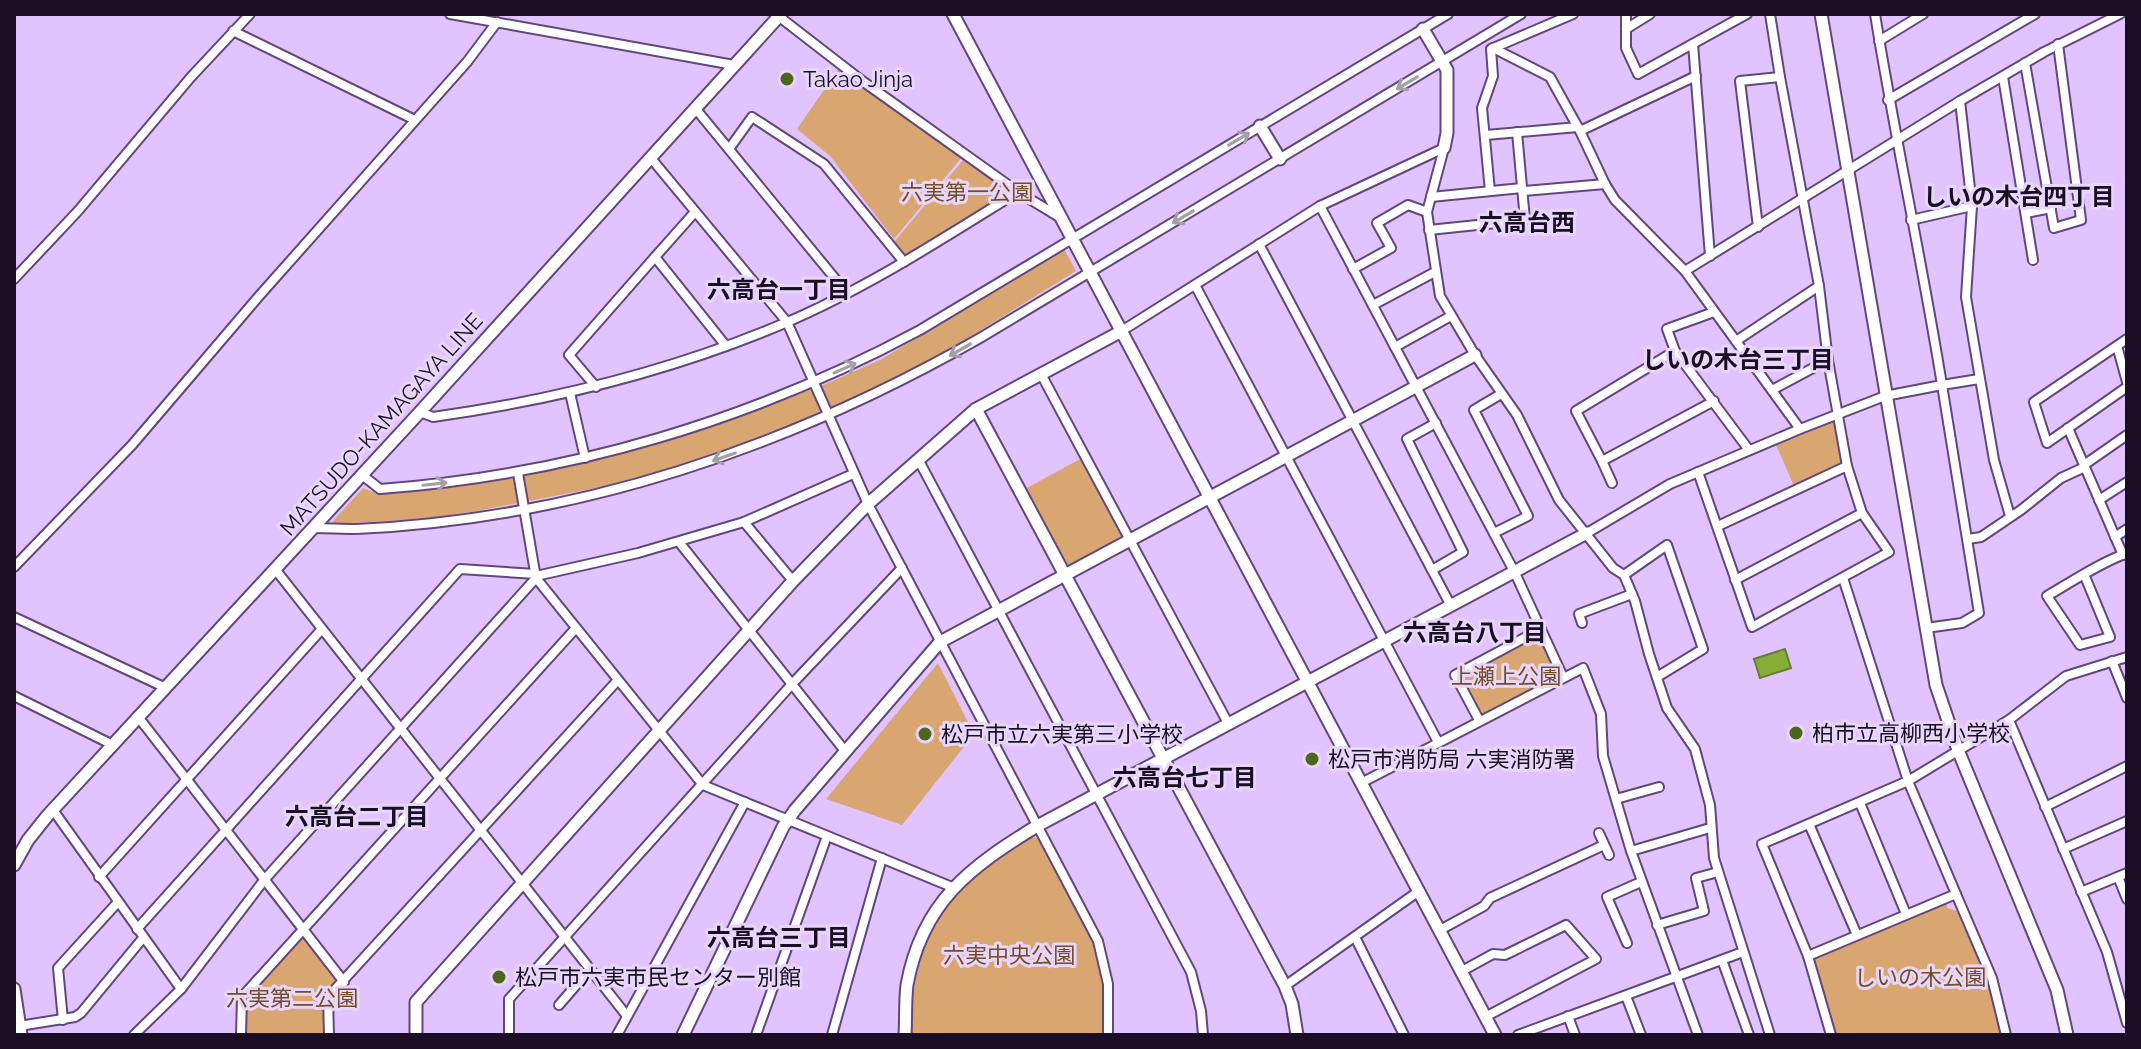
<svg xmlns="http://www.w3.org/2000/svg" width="2141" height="1049" font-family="Raleway,'Noto Sans JP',sans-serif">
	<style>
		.green { fill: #d9a671 }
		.water { fill: #85ae39; stroke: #657e32; stroke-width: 2 }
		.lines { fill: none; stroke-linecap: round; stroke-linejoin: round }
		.street-casing { stroke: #61477b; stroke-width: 12 }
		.secondary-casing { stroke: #61477b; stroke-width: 15 }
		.street { stroke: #fff; stroke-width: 8 }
		.secondary { stroke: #fff; stroke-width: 11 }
		.oneway { stroke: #a39fa7 }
		.poi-dot { fill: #4c6719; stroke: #e7d6fa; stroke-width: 3 }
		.labels { text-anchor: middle; stroke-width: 6; stroke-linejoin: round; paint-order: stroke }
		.poi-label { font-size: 22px; fill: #190e23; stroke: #e7d6fa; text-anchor: start }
		.park-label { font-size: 22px; fill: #724e27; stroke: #e7d6fa }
		.street-label { font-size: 22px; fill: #190e23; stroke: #e7d6fa }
		.neighbourhood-label { font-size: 24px; font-weight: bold; fill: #190e23; stroke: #e7d6fa }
	</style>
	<rect width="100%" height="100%" fill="#e0c3ff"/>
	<g class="green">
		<path d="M840,67l122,90 -68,82 -64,-83 -33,-27z"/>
		<path d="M964,159l43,30 -2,8 -96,58 -7,-1 -8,-12z"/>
		<path d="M1064,249l12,22 -148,92 -98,46 -66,27 -120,41 -48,11 -119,23 -57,8 -85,5 -2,-3 30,-33 15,6 24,-1 124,-17 114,-28 70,-21 116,-43 56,-25z"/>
		<path d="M1832,421l3,2 7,37 -2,4 -46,22 -18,-41z"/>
		<path d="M1082,458l40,75 -2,6 -50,27 -4,-2 -41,-75z"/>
		<path d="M1535,635l6,2 15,34 -2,6 -71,37 -4,-1 -20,-34 3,-5z"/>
		<path d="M938,663l36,71 -72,91 -76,-26z"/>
		<path d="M1029,837l9,1 56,107 9,40v50h-193c3,-65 16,-125 72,-167 14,-12 31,-21 47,-31z"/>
		<path d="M1947,903v5l10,3 31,70 13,54h-166l-21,-74 1,-3z"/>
		<path d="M304,929l40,53 -15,15v38h-88l1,-38z"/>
	</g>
	<path class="water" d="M1785,649l6,19 -31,10 -6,-19z"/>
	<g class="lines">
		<defs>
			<g id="street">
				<path d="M450,14l284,51"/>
				<path d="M1626,14v34l12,26 109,-60"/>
				<path d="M777,15l84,65 157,112 43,26"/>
				<path d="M1626,29l24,-15"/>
				<path d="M233,31l182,89"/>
				<path d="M1879,41l44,-27"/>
				<path d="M1693,44l17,212"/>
				<path d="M1493,48l57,29 30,54 25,53 10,16 70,71 115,158"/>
				<path d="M2025,63l29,165 27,-8 -23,-176"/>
				<path d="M2003,77l30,183"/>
				<path d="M1888,100l147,-86"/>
				<path d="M1960,101l12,105 -6,91 28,163 16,56"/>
				<path d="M695,108l151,184"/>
				<path d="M1580,131l116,-55"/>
				<path d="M1486,135l92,-8"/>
				<path d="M1444,148l-17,64 13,84 35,59 42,60 42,85 54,68 11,7 11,26 14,53 18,54 28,41 15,56 4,53 56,177"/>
				<path d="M729,149l23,-32 72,47 80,98"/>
				<path d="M650,157l137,165 81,182 230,437 10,43v51"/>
				<path d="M1490,191l-8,-83 11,-32 -2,-27 82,-35"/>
				<path d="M1523,191l82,-7"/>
				<path d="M1431,197l91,-9"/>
				<path d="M1320,206l195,367 48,104"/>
				<path d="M2026,213l25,-5"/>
				<path d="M1911,220l61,-14"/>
				<path d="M1758,227l-18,-146 40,-4 -10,-63"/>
				<path d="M1429,230l96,-10 -8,-88"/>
				<path d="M1259,244l192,362"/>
				<path d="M655,257l40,-45"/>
				<path d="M1353,269l38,-21 -14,-25 31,-18 19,7"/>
				<path d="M1685,271l275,-170 84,-49 76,-38"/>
				<path d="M14,279l64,-68 113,-134 59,-63"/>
				<path d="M1195,285l243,457"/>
				<path d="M1373,305l62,-33"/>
				<path d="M1714,312l-47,17 8,22 74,99"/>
				<path d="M1120,332l200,-126 124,-58"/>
				<path d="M2127,339l-93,63 13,41 80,-56"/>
				<path d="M1736,341l83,-55"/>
				<path d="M2117,346l10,36"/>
				<path d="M1395,347l56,-31"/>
				<path d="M1675,351l-99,60 26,50 112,-60"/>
				<path d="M1041,374l188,351"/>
				<path d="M596,387l-27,-32 86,-98 71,89"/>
				<path d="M1772,390l56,-30"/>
				<path d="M570,393l15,65"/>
				<path d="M420,412l13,5c121,-17 239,-46 352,-94 82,-35 157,-84 233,-131"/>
				<path d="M2068,428l55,127"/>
				<path d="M918,459l273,513 10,39 2,24"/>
				<path d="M1602,461l10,22"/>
				<path d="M2084,465l43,-30"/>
				<path d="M1698,472l54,155 137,-75 -27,-39 -15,-47 -19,-106 -9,-74 -39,-209"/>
				<path d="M518,473l18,105 167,207 249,102"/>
				<path d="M362,475l18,14c189,-14 373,-69 540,-159l528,-316"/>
				<path d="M2099,500l28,-18"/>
				<path d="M744,522l49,59"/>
				<path d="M1718,526l129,-60"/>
				<path d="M313,528c15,0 29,1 43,1 222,-10 433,-82 624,-191l541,-324"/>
				<path d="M1494,533l34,-17 -54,-106 27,-16"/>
				<path d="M1587,533l83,-49 130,-55 85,-33 57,-11c-20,-124 -47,-247 -67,-371"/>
				<path d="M2115,537l12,-8"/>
				<path d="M1968,539l13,-2 40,-27 40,-32 24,-11"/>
				<path d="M679,542l166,209"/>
				<path d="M14,567l118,-122 128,-150 207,-233 30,-40"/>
				<path d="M275,569l352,447"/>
				<path d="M1432,570l31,-18 -56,-113 29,-16"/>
				<path d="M2084,574l26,63 -30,8 -33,-49 5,-3c24,-14 48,-30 75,-40"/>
				<path d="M1624,575l43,-30 36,104 -46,28"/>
				<path d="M536,576l102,-23 106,-31 109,-48"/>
				<path d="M1735,580l127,-67"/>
				<path d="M14,617l152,71"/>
				<path d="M1582,623l-3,-9 53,-20"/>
				<path d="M1926,628l36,-5 17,-10 -37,-228 37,-6"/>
				<path d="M2112,661l15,37"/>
				<path d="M14,696l99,49"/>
				<path d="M139,718l205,264"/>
				<path d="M1479,720l-24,-45 86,-46"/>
				<path d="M2009,720l98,232 20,71"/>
				<path d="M1361,783l222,-115 18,46 2,42 28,95 67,184"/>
				<path d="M1616,799l43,-12"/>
				<path d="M1860,803l46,111"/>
				<path d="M2045,807l82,-41"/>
				<path d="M53,810l128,179"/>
				<path d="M1809,824l48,111"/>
				<path d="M1599,833l10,22"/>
				<path d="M2063,849l64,-28"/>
				<path d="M1631,851l79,-23"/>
				<path d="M99,877l223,-248"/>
				<path d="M2118,877l9,22"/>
				<path d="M2081,892l46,-19"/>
				<path d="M1956,894l36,84 14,57"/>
				<path d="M1657,925l47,-14 -8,-33 22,-6"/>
				<path d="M137,929l323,-360 76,5"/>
				<path d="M1440,930l44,-24 6,-8 114,-53"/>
				<path d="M1355,937l49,98"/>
				<path d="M1627,943l-20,-46 34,-15"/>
				<path d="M1808,956l148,-62 -48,-113 -65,-203"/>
				<path d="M1722,960l27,75"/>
				<path d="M1462,971l31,-17 12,1 61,-30 30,34 -111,58"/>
				<path d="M1285,986l134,-95"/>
				<path d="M1626,996l15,39"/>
				<path d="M559,1005l31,-36"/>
				<path d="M1568,1016l7,19"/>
				<path d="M63,1020l-5,-52 60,-66"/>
				<path d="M19,1026l56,-9 6,-4 62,-75"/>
				<path d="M134,1035l47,-46 84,-110 271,-301"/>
				<path d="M241,1035l1,-38 334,-369"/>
				<path d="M329,1035l-1,-38 290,-317"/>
				<path d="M509,1035v-36l283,-315 110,-116"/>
				<path d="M617,1035l128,-233"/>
				<path d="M756,1035l71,-199"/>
				<path d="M832,1035l50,-177"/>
				<path d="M1518,1035l225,-83"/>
				<path d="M1831,1035l-23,-79 -46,-112 146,-63 101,-61 57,-44 61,-19"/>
			</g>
			<g id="secondary">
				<path d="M953,14l542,1021"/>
				<path d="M1821,14l115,671 22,65 99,240 10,45"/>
				<path d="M1423,29l24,41v63l-3,15"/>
				<path d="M1260,126l20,33"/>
				<path d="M976,409l309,577 7,18 5,31"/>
				<path d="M14,865l14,-25 20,-25 372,-403 361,-398"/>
				<path d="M14,989l7,46"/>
				<path d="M416,1035v-33l377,-421 75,-77 108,-95 144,-77"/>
				<path d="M683,1035l100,-208 12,-17 145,-168 535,-287"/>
				<path d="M905,1035c1,-16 0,-34 2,-50 15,-83 63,-118 130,-159l550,-293"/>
			</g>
		</defs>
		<use href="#street" class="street-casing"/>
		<use href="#secondary" class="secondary-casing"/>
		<use href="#street" class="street"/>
		<use href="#secondary" class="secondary"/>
	</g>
	<defs><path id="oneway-shaft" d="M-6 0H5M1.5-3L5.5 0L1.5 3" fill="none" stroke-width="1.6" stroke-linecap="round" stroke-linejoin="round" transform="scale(2)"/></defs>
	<g class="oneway">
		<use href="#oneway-shaft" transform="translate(1407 83) rotate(149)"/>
		<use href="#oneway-shaft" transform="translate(1239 139) rotate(-31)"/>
		<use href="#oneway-shaft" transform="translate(1183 217) rotate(149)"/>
		<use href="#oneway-shaft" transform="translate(960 350) rotate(150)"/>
		<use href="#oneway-shaft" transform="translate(845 368) rotate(-24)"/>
		<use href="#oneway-shaft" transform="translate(724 457) rotate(161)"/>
		<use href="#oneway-shaft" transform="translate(435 484) rotate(-6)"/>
	</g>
	<g class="poi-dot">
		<circle cx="787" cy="79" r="8"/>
		<circle cx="1796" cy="733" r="8"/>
		<circle cx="925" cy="734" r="8"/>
		<circle cx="1312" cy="759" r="8"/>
		<circle cx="499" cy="977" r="8"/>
	</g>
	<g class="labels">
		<g class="poi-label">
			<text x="803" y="87">Takao Jinja</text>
			<text x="1812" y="741">柏市立高柳西小学校</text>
			<text x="941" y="742">松戸市立六実第三小学校</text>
			<text x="1328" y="767">松戸市消防局 六実消防署</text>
			<text x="515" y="985">松戸市六実市民センター別館</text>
		</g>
		<g class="park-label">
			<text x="967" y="200">六実第一公園</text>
			<text x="1506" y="684">上瀬上公園</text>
			<text x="1009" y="963">六実中央公園</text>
			<text x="1920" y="985">しいの木公園</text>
			<text x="292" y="1006">六実第二公園</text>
		</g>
		<g class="street-label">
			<text transform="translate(381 424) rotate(-48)" y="8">MATSUDO-KAMAGAYA LINE</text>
		</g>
		<g class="neighbourhood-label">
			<text x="2019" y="205">しいの木台四丁目</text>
			<text x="1527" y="231">六高台西</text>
			<text x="779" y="298">六高台一丁目</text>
			<text x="1738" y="368">しいの木台三丁目</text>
			<text x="1475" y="641">六高台八丁目</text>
			<text x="1185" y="786">六高台七丁目</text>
			<text x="357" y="825">六高台二丁目</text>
			<text x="779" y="946">六高台三丁目</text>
		</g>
	</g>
	<rect width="2141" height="1049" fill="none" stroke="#190e23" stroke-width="32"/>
</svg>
